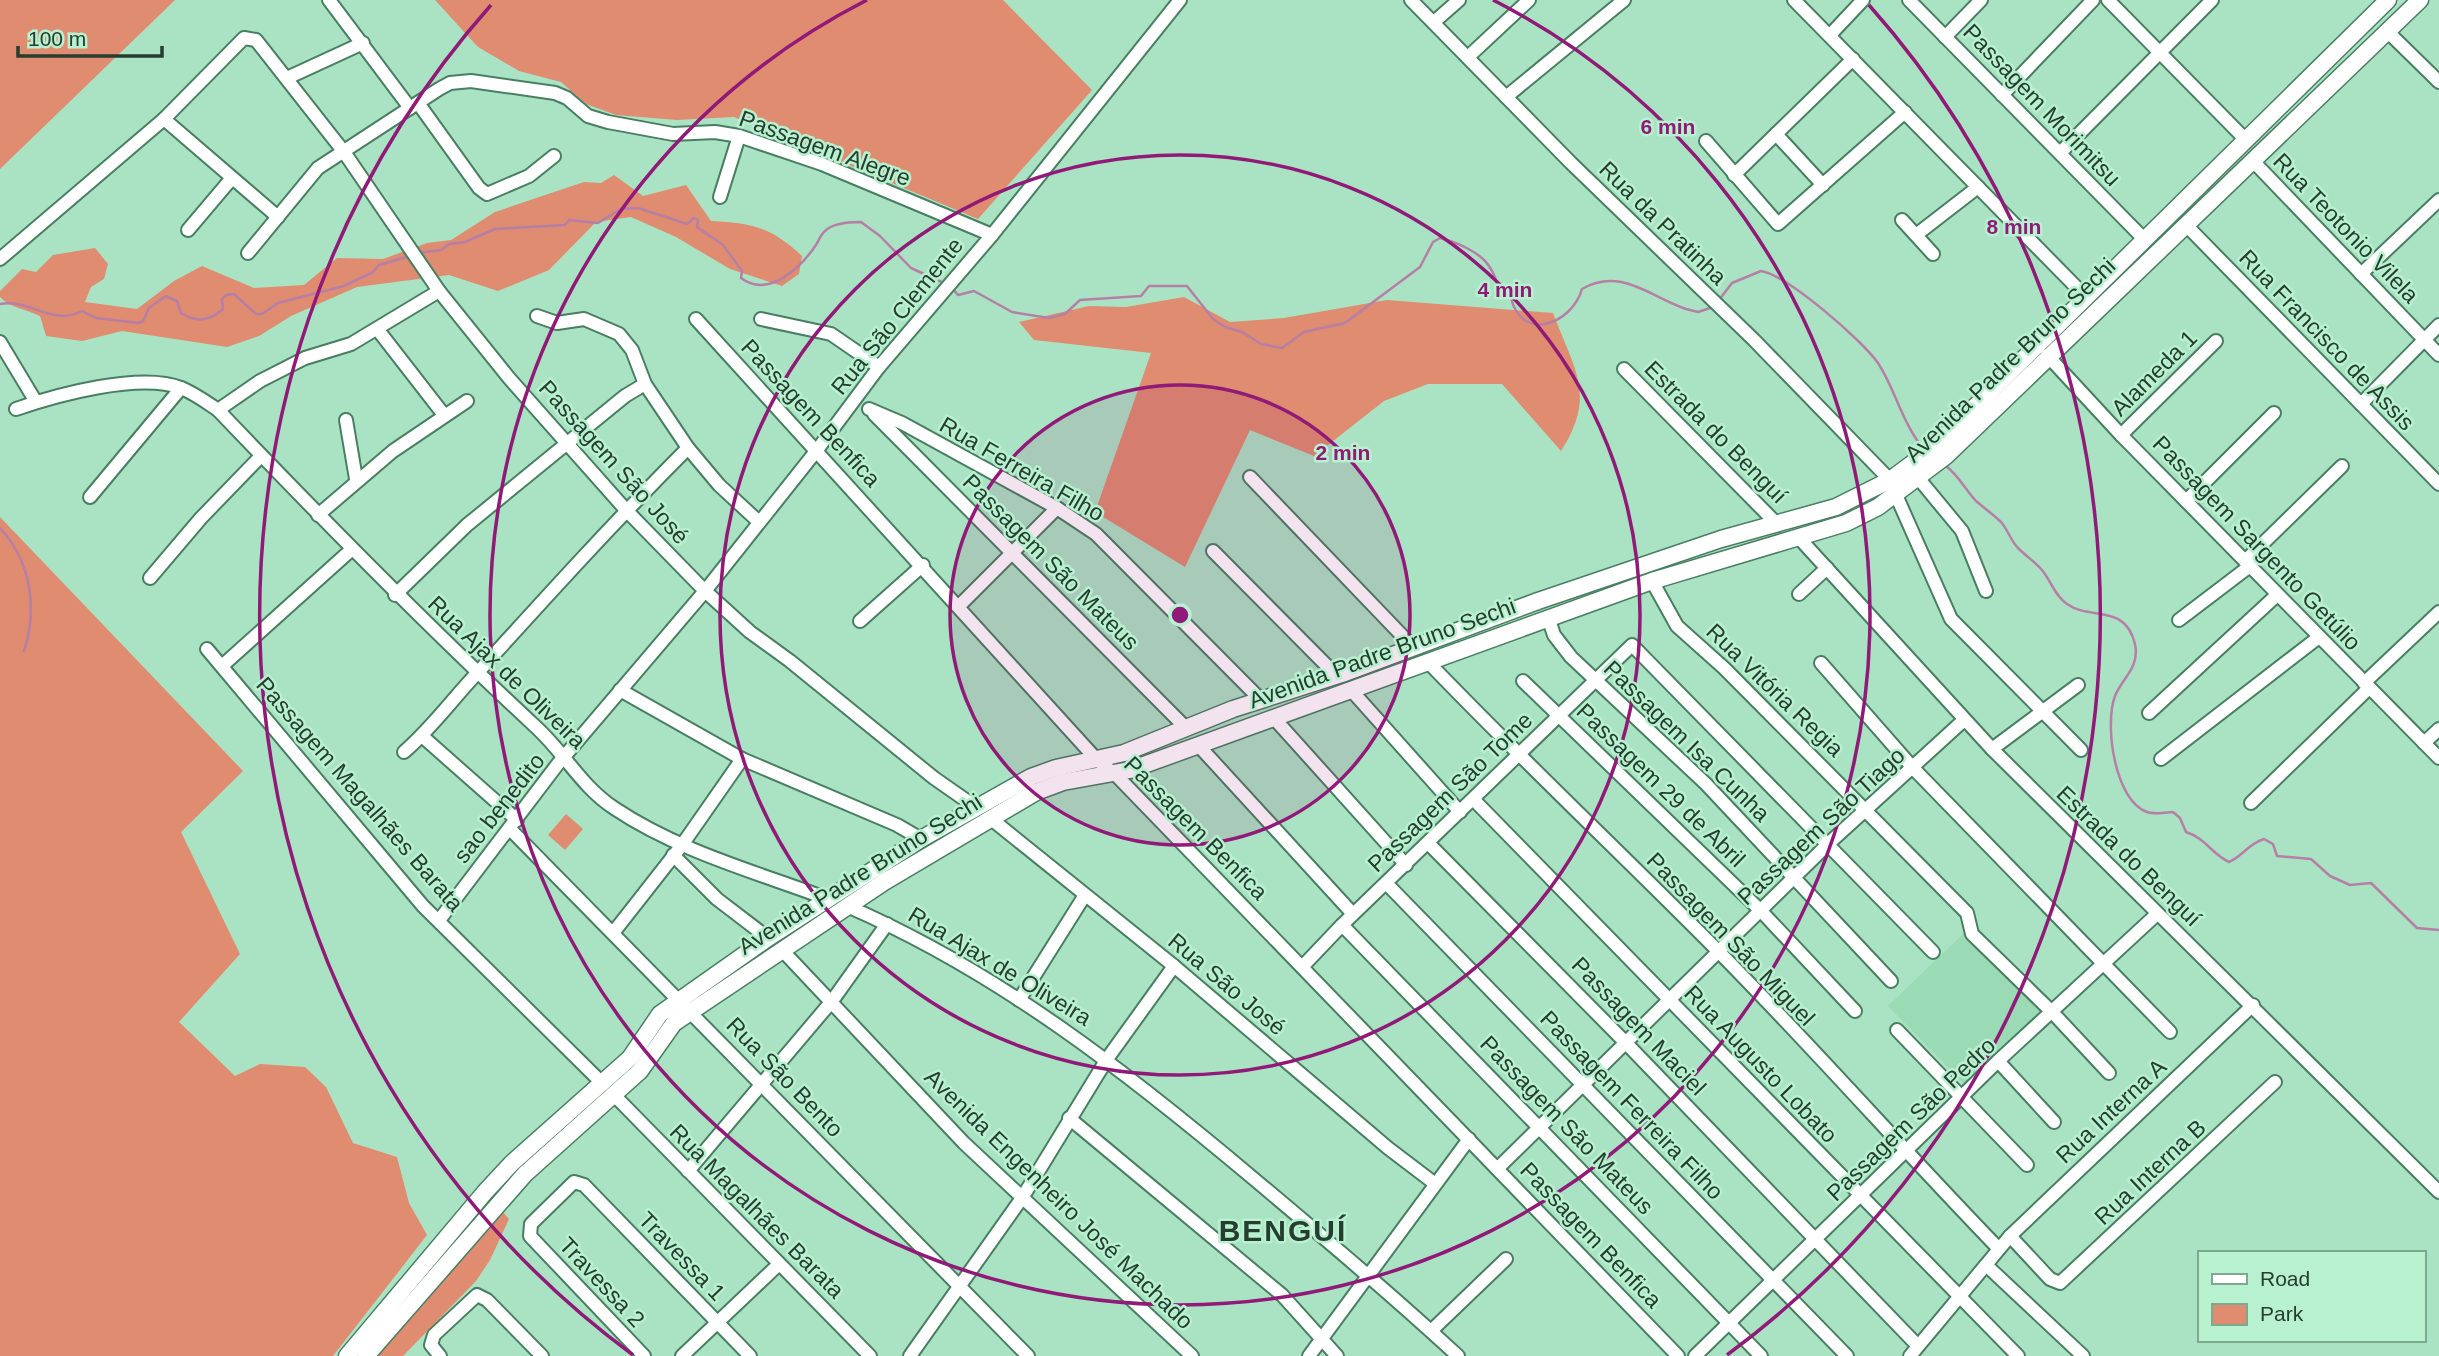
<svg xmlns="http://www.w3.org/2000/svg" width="2439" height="1356" font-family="Helvetica,sans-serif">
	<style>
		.built { fill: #9adab5 }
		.green { fill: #df8c70 }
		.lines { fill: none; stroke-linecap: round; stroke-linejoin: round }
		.stream { stroke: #b67fa6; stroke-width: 2.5 }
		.minor-casing { stroke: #487e61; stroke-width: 16 }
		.major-casing { stroke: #487e61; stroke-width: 19 }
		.minor { stroke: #fff; stroke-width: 12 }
		.major { stroke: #fff; stroke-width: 16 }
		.ring { fill: none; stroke: #911977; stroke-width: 3.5 }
		.labels { text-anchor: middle; stroke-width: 5; stroke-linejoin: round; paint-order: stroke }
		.street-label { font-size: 23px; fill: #263d30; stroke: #b7f1cf }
		.district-label { font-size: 30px; font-weight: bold; letter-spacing: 2px; fill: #263d30; stroke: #b7f1cf }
		.centre { fill: #911977; stroke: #b7f1cf; stroke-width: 3.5 }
		.ring-label { font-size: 21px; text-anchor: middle; font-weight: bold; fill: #911977; stroke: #b7f1cf; stroke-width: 5; stroke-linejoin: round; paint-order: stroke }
	</style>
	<rect width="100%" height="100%" fill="#aae3c3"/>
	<path class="built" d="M1964,933l77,79 -75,74 -78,-80z"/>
	<g class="green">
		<path d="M0,0h175l-175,169z"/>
		<path d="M435,0h568l89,90 -114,129 -244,-102 -57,3 -61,-5 -30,-11 -25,-22 -42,-11 -41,-24z"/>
		<path d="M614,175l29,21 43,-11 25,36c41,2 60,6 91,35l-3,18 -17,12 -52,-17 -54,-32 -45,-20 -35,5 -47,48 -51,21 -49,-16 -92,12 -66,29 -32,20 -32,11 -105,-16 -40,10 -36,-5 -6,-20c-14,-7 -30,-8 -40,-19v-6l22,-22 14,3 17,-17 42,-7 13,16 -4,15 -13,8 -6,15 52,7 37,-28 28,-15 52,22 50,-3 33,-27 46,1 44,-16 24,-3 44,-28 89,-30 17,1z"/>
		<path d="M1184,297l46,25 54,-4 103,-18 166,13c21,56 44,82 8,138l-59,-67h-74l-44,17 -70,55 -64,-26 -65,137 -90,-55 56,-159 -117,-13 -15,-18 70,-16 37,1z"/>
		<path d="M0,517l243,254 -62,61 59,122 -61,68 56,54 25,-12 45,3 21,20 27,56 44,14 12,46 18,32 -94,121h-333z"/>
		<path d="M566,814l17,15 -18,21 -17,-15z"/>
		<path d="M496,1204l13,15 -19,41 -14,21 -73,75h-32z"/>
	</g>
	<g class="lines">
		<g class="stream">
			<path d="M417,253l24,-3 8,-6 16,-2 30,-13 70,-4 4,-5 29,3 23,-14 17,-1 49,16 7,-6 4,2 -1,7 26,18 19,26 -1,7c28,21 60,-11 75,-33 3,-5 5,-11 9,-14 8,-8 25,-9 36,-9l19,14 31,32 35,16"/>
			<path d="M952,288l6,7 16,-4 38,21 37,6 16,-4 15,-14 61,-4 8,-10h38l26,33 12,8 17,5 19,12 21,4 22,-16 41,-9 75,-56 13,-25 7,-4c16,4 40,14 49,28 9,13 7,24 22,32 11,45 61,26 71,-9 38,-22 67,7 104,20l12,3 15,-5"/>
			<path d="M1719,300l13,-17 29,-12c26,4 101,69 117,92 17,26 23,56 41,80"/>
			<path d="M0,304c29,-6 53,23 82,7l14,7 42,5 5,-2 6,-13 17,-12 11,5 4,12c16,10 28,8 42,-4l-1,-10 4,-4 8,-1 22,20h6l16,-11 66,-17 29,-14 6,-7 31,-9"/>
			<path d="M1945,465c14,11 20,24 31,36 8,7 17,13 25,21 7,8 10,19 17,26 8,8 17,14 24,22 9,11 13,26 25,34 24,17 58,-1 68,40 5,24 -13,34 -20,52 -11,29 0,105 32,116 7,3 18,0 26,0l7,6 6,14c19,6 26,22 43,30 15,-7 19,-18 35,-23l9,5 4,12 34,3 19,17 20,9 21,-2 46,45 22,2"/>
			<path d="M0,528c31,34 38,80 24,123"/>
		</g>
		<defs>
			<g id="minor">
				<path d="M329,0l81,108"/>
				<path d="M1411,0l160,163 183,177 136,140"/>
				<path d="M1794,0l291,296"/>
				<path d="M1909,0l235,239"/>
				<path d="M2108,0l138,140"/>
				<path d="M1434,22l25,-22"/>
				<path d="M2387,31l52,51"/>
				<path d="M1830,35l33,-35"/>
				<path d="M1945,37l36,-37"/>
				<path d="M1468,57l61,-57"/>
				<path d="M287,78l76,-35"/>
				<path d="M2002,95l91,-95"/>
				<path d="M1506,97l118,-97"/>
				<path d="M418,103l61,85 8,6 42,-18 25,-20"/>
				<path d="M164,119l114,98"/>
				<path d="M1776,134l47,51"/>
				<path d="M1706,141l72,83 127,-112"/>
				<path d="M2060,153l152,-153"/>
				<path d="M2252,160l187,195"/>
				<path d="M1734,175l119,-116"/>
				<path d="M720,197l19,-61"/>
				<path d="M1902,220l31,34"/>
				<path d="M2185,224l254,260"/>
				<path d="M188,230l44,-52"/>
				<path d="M1916,235l62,-48"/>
				<path d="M248,253l70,-85 121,-79 11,-6 21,-2 84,12 12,5 21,18 20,6 65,12 42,-2 24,4 83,28 170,71"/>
				<path d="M0,259l164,-140 80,-81 12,2 88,112 95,139 70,87 117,132 79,81 45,41 40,29 144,117 43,30"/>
				<path d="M2361,274l78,-74"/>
				<path d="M537,316l20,7 27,-4 35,15 13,16 13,34 43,64 31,37 40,37"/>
				<path d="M696,319l401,441 18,14 563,582"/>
				<path d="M761,319l70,15 48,33"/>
				<path d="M378,330l66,85"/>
				<path d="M0,342l36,60"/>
				<path d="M2047,355l74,80 318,323"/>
				<path d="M1624,369l154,156"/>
				<path d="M2361,404l78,-79"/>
				<path d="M16,409c40,-14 124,-37 165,-21 13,5 25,14 37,22 104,109 209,216 319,318 28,26 45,59 77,80 64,43 142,64 214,91"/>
				<path d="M869,409l33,14 155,85 39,26 164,165"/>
				<path d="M218,410l42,-29 45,-23 46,-14 88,-53"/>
				<path d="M874,414l312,314"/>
				<path d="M346,420l10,59"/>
				<path d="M2121,435l95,-94"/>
				<path d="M1250,477l164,171"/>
				<path d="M1919,479l43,52 24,60"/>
				<path d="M1896,495l55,124 130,131"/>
				<path d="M90,497l91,-109"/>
				<path d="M2186,501l88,-88"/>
				<path d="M318,515l75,-64 74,-50"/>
				<path d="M1800,539l192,210 447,443"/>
				<path d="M1213,551l123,124"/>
				<path d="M2245,561l97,-95"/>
				<path d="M150,578l51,-60 60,-62"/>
				<path d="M1652,581l25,45 47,42 243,245 5,21 81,79 56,60"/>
				<path d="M1799,594l28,-26"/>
				<path d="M395,595l72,-70 158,-129 20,-12"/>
				<path d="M959,606l98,-98"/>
				<path d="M1548,617l6,18 17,22 135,127 185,197"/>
				<path d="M2179,620l71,-54"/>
				<path d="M860,621l63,-56"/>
				<path d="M207,649l216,257 180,178"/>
				<path d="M1428,662c95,99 194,192 290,289 96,97 186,200 281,298"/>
				<path d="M1821,663l92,105 257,264"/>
				<path d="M222,666l129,-116"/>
				<path d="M1523,681l238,230 94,100"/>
				<path d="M2364,683l75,-71"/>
				<path d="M620,690l122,69 155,66 24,14"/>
				<path d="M1352,691l108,121"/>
				<path d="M2149,713l128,-118"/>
				<path d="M1273,717l133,148"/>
				<path d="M422,736l95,84"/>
				<path d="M2424,743l15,-14"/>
				<path d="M1199,746l154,168"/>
				<path d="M1992,749l86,-64"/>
				<path d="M404,752c29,-25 50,-55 76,-82 68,-75 136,-150 208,-222"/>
				<path d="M2161,759l158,-122"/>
				<path d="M1474,800l544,556"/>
				<path d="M2251,803l118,-115"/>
				<path d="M990,818l184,148 214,182 46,35"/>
				<path d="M510,829l518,527"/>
				<path d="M1429,844l196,198 293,304"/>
				<path d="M673,855l44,44 51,39"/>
				<path d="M1386,883l461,473"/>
				<path d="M847,906c152,66 281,167 407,273 69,58 138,116 204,177"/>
				<path d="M440,919l117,-154 148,-174 112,-141 62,-83 113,-132 188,-235"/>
				<path d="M1342,925l419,431"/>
				<path d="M613,933l69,-88 60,-86"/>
				<path d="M781,949l183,194 228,213"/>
				<path d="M1303,966l39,-41 290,-280 301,307"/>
				<path d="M1019,1000l66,-105"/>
				<path d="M1897,1030l130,135"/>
				<path d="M1998,1061l56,61"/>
				<path d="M615,1096l255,260"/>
				<path d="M1069,1118l213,177 55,61"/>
				<path d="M1498,1168l330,-324 136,-124"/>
				<path d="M688,1171l144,-170 55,-77"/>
				<path d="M2010,1236l40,43 10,4 215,-201"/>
				<path d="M1986,1265l97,91"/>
				<path d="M1431,1331l75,-72"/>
				<path d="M440,1356l-9,-11 3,-10 43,-40 10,5 55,56"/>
				<path d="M644,1356l-114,-120 1,-12 43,-42 10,3 166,171"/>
				<path d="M682,1356l96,-91"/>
				<path d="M910,1356l112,-158 85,-139 67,-93"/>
				<path d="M1309,1356l160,-217"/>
				<path d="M1695,1356l303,-295 159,-147"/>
				<path d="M1910,1356l100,-120 243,-231"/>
			</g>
			<g id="major">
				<path d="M347,1356l138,-164 27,-29 118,-105 30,-44 108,-76 153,-99 110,-62 25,-9 68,-15 109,-44 109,-35 196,-73 183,-62 115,-32 54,-27 43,-32 455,-448"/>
				<path d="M366,1356l159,-182 115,-103 34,-48 210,-141 152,-90 27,-10 67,-12 522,-189 194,-58 32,-16 68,-51 474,-456"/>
			</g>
		</defs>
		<use href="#minor" class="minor-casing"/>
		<use href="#major" class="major-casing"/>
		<use href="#minor" class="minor"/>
		<use href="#major" class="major"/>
	</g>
	<circle cx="1180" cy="615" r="230" fill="#911977" fill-opacity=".12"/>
	<g class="ring">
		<circle cx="1180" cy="615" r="230"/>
		<circle cx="1180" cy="615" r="460"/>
		<path d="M1493 0A690 690 0 1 1 867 0"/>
		<path d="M633 1355A920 920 0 0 1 491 5M1869 5A920 920 0 0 1 1727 1355"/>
	</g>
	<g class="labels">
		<g class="street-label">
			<text transform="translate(2042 105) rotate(46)" y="8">Passagem Morimitsu</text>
			<text transform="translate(825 148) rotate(20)" y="8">Passagem Alegre</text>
			<text transform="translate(1663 223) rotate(44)" y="8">Rua da Pratinha</text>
			<text transform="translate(2346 228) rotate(46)" y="8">Rua Teotonio Vilela</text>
			<text transform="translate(897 316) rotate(-51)" y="8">Rua São Clemente</text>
			<text transform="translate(2327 340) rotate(46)" y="8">Rua Francisco de Assis</text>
			<text transform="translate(2010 360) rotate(-44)" y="8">Avenida Padre Bruno Sechi</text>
			<text transform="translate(2154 373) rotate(-45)" y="8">Alameda 1</text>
			<text transform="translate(811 413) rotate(47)" y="8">Passagem Benfica</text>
			<text transform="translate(1716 432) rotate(45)" y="8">Estrada do Benguí</text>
			<text transform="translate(614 462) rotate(48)" y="8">Passagem São José</text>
			<text transform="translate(1022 469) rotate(30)" y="8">Rua Ferreira Filho</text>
			<text transform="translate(2257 543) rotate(46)" y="8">Passagem Sargento Getúlio</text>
			<text transform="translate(1051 562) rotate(45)" y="8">Passagem São Mateus</text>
			<text transform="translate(1382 653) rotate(-20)" y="8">Avenida Padre Bruno Sechi</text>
			<text transform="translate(507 672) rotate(44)" y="8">Rua Ajax de Oliveira</text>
			<text transform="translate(1775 690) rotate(44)" y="8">Rua Vitória Regia</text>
			<text transform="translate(1687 741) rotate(44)" y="8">Passagem Isa Cunha</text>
			<text transform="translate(1661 785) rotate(44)" y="8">Passagem 29 de Abril</text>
			<text transform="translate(1450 792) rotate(-44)" y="8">Passagem São Tome</text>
			<text transform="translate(360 794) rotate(49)" y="8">Passagem Magalhães Barata</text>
			<text transform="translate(499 808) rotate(-52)" y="8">sao benedito</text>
			<text transform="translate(1821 826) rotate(-43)" y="8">Passagem São Tiago</text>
			<text transform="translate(1196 828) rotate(45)" y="8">Passagem Benfica</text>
			<text transform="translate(2129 856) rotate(44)" y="8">Estrada do Benguí</text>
			<text transform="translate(860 874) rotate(-32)" y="8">Avenida Padre Bruno Sechi</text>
			<text transform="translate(1731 939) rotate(46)" y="8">Passagem São Miguel</text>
			<text transform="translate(1000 966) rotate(31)" y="8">Rua Ajax de Oliveira</text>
			<text transform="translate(1227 984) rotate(40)" y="8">Rua São José</text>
			<text transform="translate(1639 1026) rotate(46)" y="8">Passagem Maciel</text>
			<text transform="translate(1761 1064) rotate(46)" y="8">Rua Augusto Lobato</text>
			<text transform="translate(785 1077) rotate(46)" y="8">Rua São Bento</text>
			<text transform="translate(1632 1105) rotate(46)" y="8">Passagem Ferreira Filho</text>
			<text transform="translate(2111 1111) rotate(-43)" y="8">Rua Interna A</text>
			<text transform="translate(1911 1119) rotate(-44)" y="8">Passagem São Pedro</text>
			<text transform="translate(1567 1125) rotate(46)" y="8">Passagem São Mateus</text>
			<text transform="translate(2150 1172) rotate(-43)" y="8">Rua Interna B</text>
			<text transform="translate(1059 1199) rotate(44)" y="8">Avenida Engenheiro José Machado</text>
			<text transform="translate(757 1211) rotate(45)" y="8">Rua Magalhães Barata</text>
			<text transform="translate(1591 1235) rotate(46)" y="8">Passagem Benfica</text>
			<text transform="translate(682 1256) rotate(46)" y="8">Travessa 1</text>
			<text transform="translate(602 1282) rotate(47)" y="8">Travessa 2</text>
		</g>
		<g class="district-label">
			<text x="1283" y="1241">BENGUÍ</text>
		</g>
	</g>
	<circle cx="1180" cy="615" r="10" class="centre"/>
	<g class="ring-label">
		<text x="1668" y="134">6 min</text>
		<text x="2014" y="234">8 min</text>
		<text x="1505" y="297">4 min</text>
		<text x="1343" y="460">2 min</text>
	</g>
	<rect x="2198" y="1251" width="228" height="91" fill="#b7f1cf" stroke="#7da98f" stroke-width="2"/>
	<rect x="2212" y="1274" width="35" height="10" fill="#ffffff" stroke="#7da98f" stroke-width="2"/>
	<text x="2260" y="1286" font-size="21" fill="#263d30">Road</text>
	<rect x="2212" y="1304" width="35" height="21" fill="#df8c70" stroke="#7da98f" stroke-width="2"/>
	<text x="2260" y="1321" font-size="21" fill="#263d30">Park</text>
	<path d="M18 46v10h144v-10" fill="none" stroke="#263d30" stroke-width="3.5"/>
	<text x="28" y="46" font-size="21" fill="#263d30" stroke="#b7f1cf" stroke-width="5" paint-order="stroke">100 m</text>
</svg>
